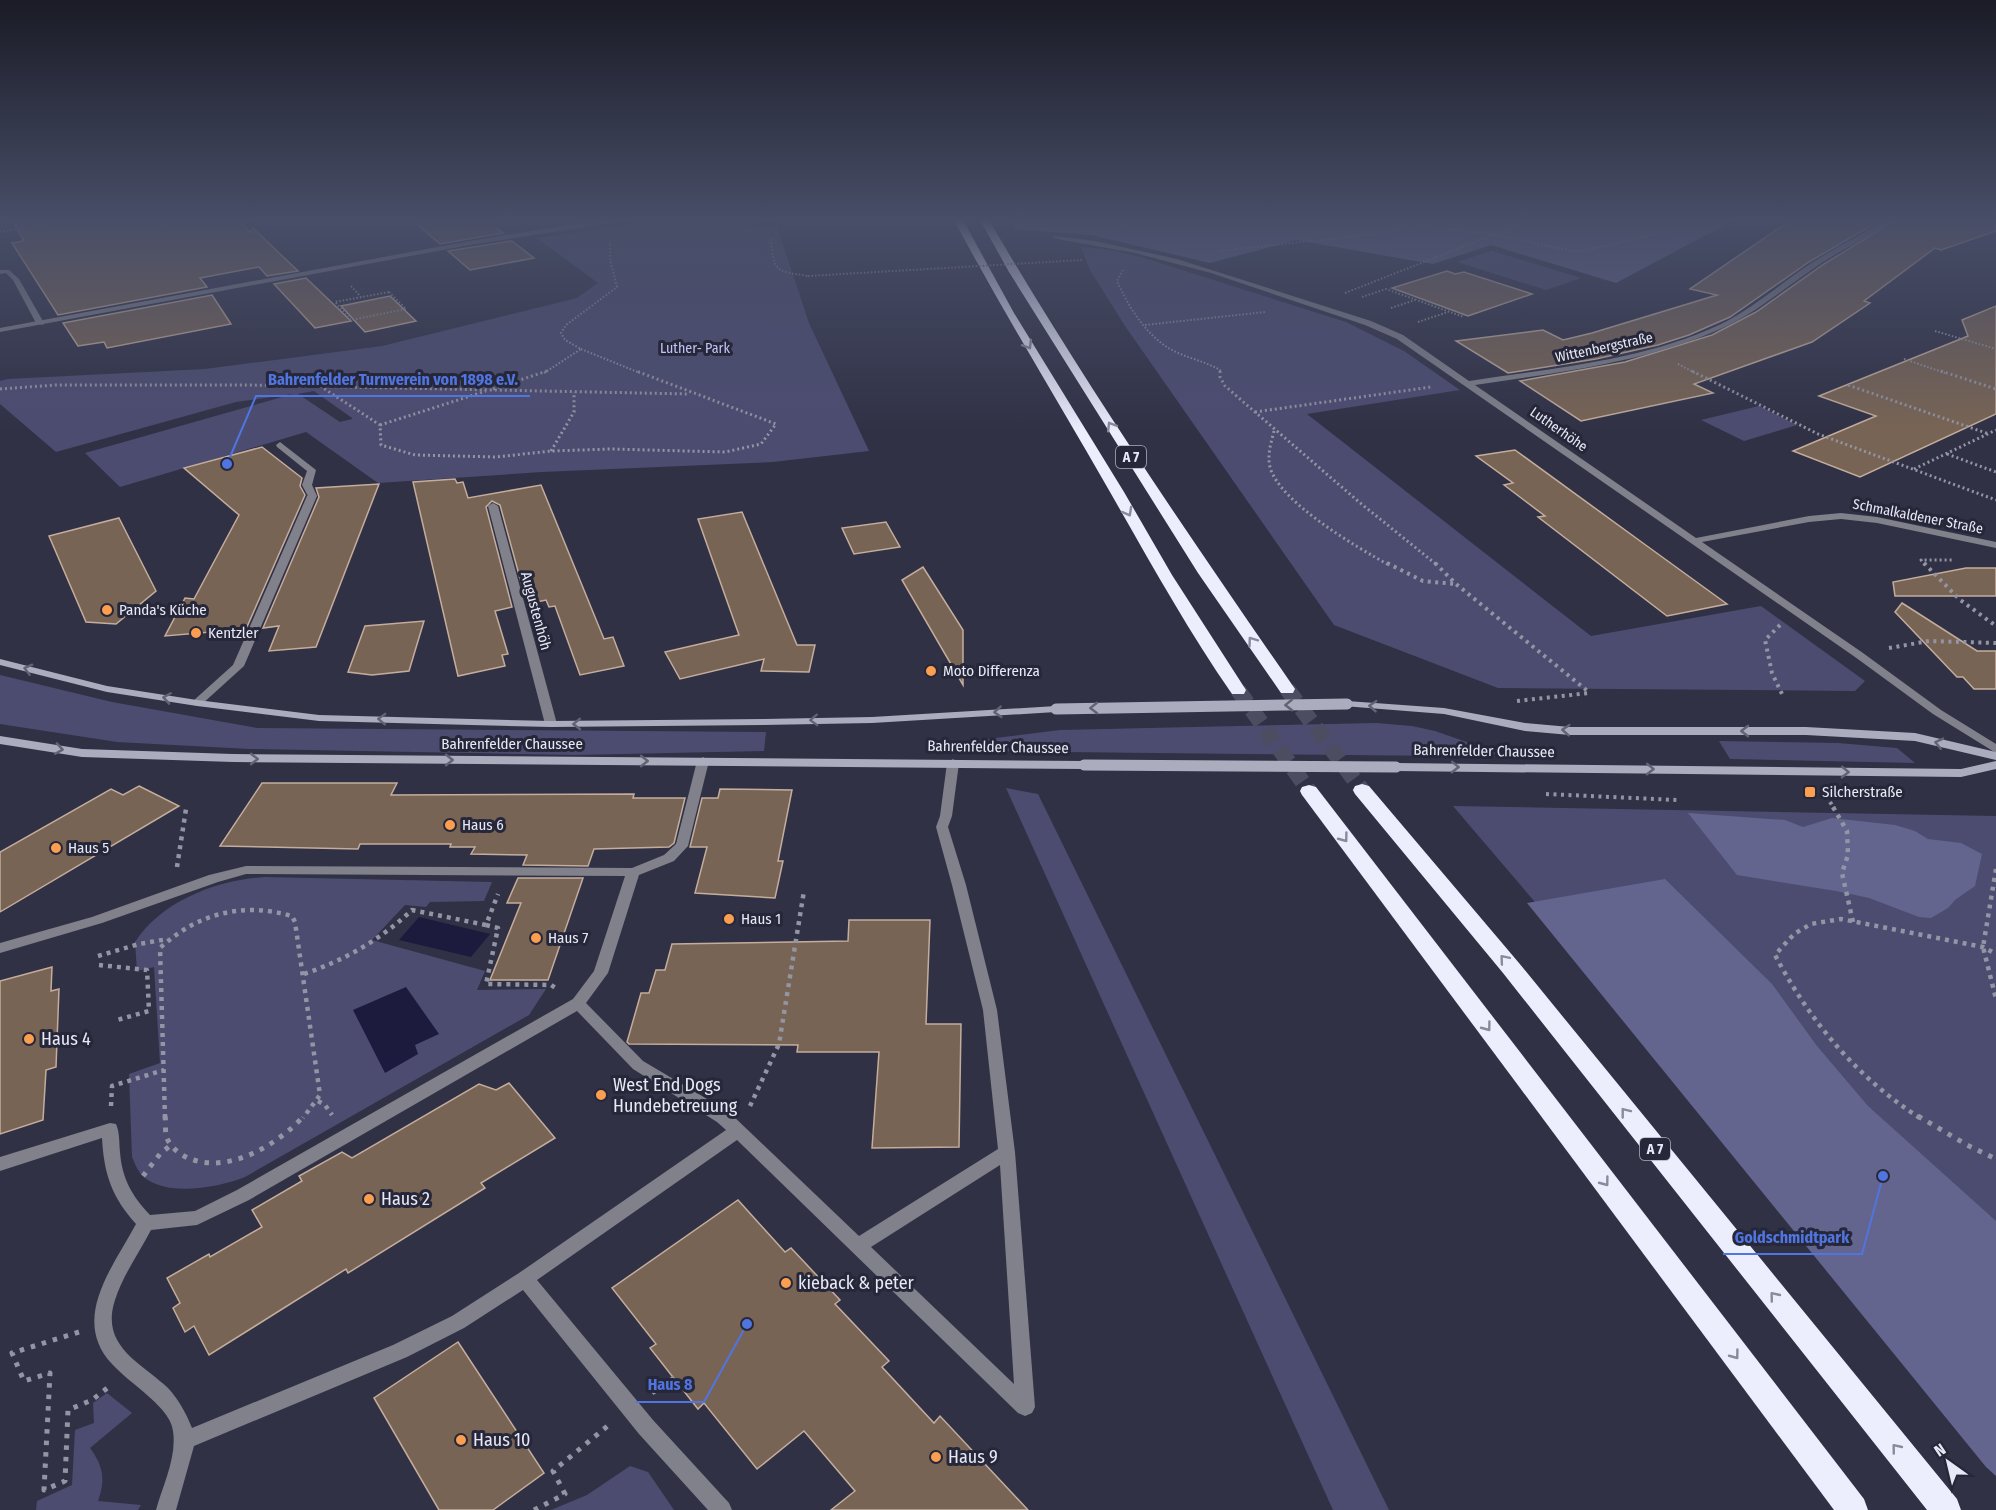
<svg xmlns="http://www.w3.org/2000/svg" width="1996" height="1510" font-family="'Fira Sans Condensed',sans-serif">
	<style>
		.green { fill: #4c4c71; fill-rule: evenodd }
		.forest { fill: #64658e }
		.water { fill: #1c1a3d }
		.building { fill: #786454; stroke: #c4ad9d; stroke-width: 1.5 }
		.lines { fill: none; stroke-linecap: round; stroke-linejoin: round }
		.highway-tunnel { stroke: #4c4d60; stroke-width: 16; stroke-dasharray: 16 8; stroke-linecap: butt }
		.path-far4 { stroke: #9394a4; stroke-width: 2; stroke-dasharray: 1.5 2; stroke-linecap: butt }
		.path-far3 { stroke: #9394a4; stroke-width: 3; stroke-dasharray: 2 3; stroke-linecap: butt }
		.path-far2 { stroke: #9394a4; stroke-width: 4; stroke-dasharray: 3 4.5; stroke-linecap: butt }
		.path-far1 { stroke: #9394a4; stroke-width: 4.5; stroke-dasharray: 4 5; stroke-linecap: butt }
		.path { stroke: #9394a4; stroke-width: 5; stroke-dasharray: 4.5 7; stroke-linecap: butt }
		.lane { fill: #80818b; fill-rule: evenodd }
		.street { fill: #80818b; fill-rule: evenodd }
		.secondary { fill: #abacbd; fill-rule: evenodd }
		.highway { fill: #ecedfd; fill-rule: evenodd }
		.path-bridge { stroke: #9394a4; stroke-width: 2; stroke-dasharray: 1.5 2; stroke-linecap: butt }
		.secondary-bridge { stroke: #abacbd; stroke-width: 11 }
		.oneway { stroke: #8a8a9c }
		.oneway2 { stroke: #626375 }
		.poi-dot { fill: #fb9e50; stroke: #27273a; stroke-width: 2 }
		.labels { text-anchor: middle; stroke-width: 6; stroke-linejoin: round; paint-order: stroke }
		.far-street-label { font-size: 14px; fill: #e8e9f6; stroke: #27273a }
		.far-park-label { font-size: 14px; fill: #c1c3f9; stroke: #27273a }
		.shield { fill: #27273a; stroke: #aeafbe; stroke-width: 1.5 }
		.shield-label { font-size: 14px; font-weight: bold; fill: #e8e9f6 }
		.poi-label { font-size: 15px; fill: #e8e9f6; stroke: #27273a; text-anchor: start }
		.street-label { font-size: 15px; fill: #e8e9f6; stroke: #27273a }
		.near-poi-label { font-size: 18px; fill: #e8e9f6; stroke: #27273a; text-anchor: start }
		.leader { fill: none; stroke: #5075e0; stroke-width: 2 }
		.callout-dot { fill: #5075e0; stroke: #27273a; stroke-width: 2 }
		.callout-label { font-size: 16px; text-anchor: middle; font-weight: bold; fill: #5075e0; stroke: #27273a; stroke-width: 6; stroke-linejoin: round; paint-order: stroke }
	</style>
	<rect width="100%" height="100%" fill="#303145"/>
	<g class="green">
		<path d="M684,223l93,4 32,96 60,128 -96,11 -231,10 -164,11 -72,-51 -186,55 -35,-34 208,-59 -57,8 -180,50 -56,-48v-23l8,-2 197,-10 177,-23 195,-48 21,-15 -61,-45 91,-13zM314,391l38,27v1l-12,3 -42,-28z"/>
		<path d="M1081,247l30,3 30,7 205,65 58,29 56,39 -153,24 284,222 170,-30 104,75 -10,10 -357,-3 -164,-63 -209,-299 -35,-56z"/>
		<path d="M1491,251h1l89,27 -35,12 -89,-28z"/>
		<path d="M1759,406l38,19 -53,16 -43,-21z"/>
		<path d="M0,675l112,27 145,26 509,4 -2,19 -189,4 -325,-6 -133,-7 -117,-18z"/>
		<path d="M1376,723l36,3 23,5 66,23 -55,2 -475,-5v-10l89,-11z"/>
		<path d="M1719,741l119,2 59,5 18,15 -185,-4z"/>
		<path d="M1006,788l32,6 351,716h-56z"/>
		<path d="M1453,806l543,10v626z"/>
		<path d="M265,877l227,5 -8,19 -54,1 -4,5 -21,-2 -33,35 113,31 -8,19 69,-1 -17,26 -284,162c-25,10 -72,19 -97,3 -9,-5 -12,-14 -16,-23l-3,-83 31,-11 -6,-96 -17,4 -2,-29c28,-42 82,-62 130,-65z"/>
		<path d="M107,1393l25,20 -42,35c13,18 16,31 8,53l43,4 -3,5h-102l1,-9 35,-16 3,-55 19,-7 -1,-20z"/>
		<path d="M630,1466l18,6 26,38h-123l36,-15z"/>
	</g>
	<g class="forest">
		<path d="M1011,220h723l-118,63 -125,-38 -58,19 -137,-24 -86,23 -119,-28 -76,-6z"/>
		<path d="M1688,813l97,7 18,7 29,-9 63,7 20,6 13,8 33,4 21,11 -7,32 -20,14 -7,8 -17,10 -12,-1 -50,-19 -33,-7 -99,-16z"/>
		<path d="M1665,879l107,105 45,62 51,60 128,115v255l-10,-9 -459,-564z"/>
	</g>
	<g class="water">
		<path d="M419,917l71,17 -19,23 -72,-17z"/>
		<path d="M406,987l33,47 -24,11 3,9 -33,19 -32,-63z"/>
	</g>
	<g class="building">
		<path d="M12,220h149l4,5 27,-5h46l12,12 3,-4 45,43 -31,5 -8,-9 -59,11 7,9 -149,28 -46,-72 12,-2z"/>
		<path d="M412,220h74l17,13 -63,11z"/>
		<path d="M1795,220h86l-72,42 -79,55 -41,18 -31,10 -62,14 -88,14 -52,-32 87,-11 20,10 29,-7 125,-38 -27,-6 89,-61z"/>
		<path d="M1896,220h100v11l-55,19 -6,-2 -71,53 6,2 -58,39 -118,42 19,9 -132,28 -61,-40 105,-19 87,-27 44,-23 68,-48z"/>
		<path d="M512,241l22,17 -64,12 -22,-19z"/>
		<path d="M1447,271l8,3 9,-2 68,22 -64,22 -76,-28z"/>
		<path d="M306,278l45,43 -36,7 -41,-44z"/>
		<path d="M212,295l19,29 -124,24 -3,-6 -26,4 -15,-23z"/>
		<path d="M390,296l26,25 -51,11 -24,-26z"/>
		<path d="M1996,306v108l-136,63 -67,-26 83,-35 -57,-20 149,-60 -6,-16z"/>
		<path d="M262,447l40,31 -2,8 5,9 -59,134 -81,7 20,-38 9,1 45,-84 -55,-47z"/>
		<path d="M1515,450l132,96 80,58 -60,12 -129,-99 7,-1 -41,-31 9,-2 -37,-27z"/>
		<path d="M455,479l2,4 6,-1 5,16 73,-13 63,154 9,-2 11,29 -44,9 -25,-69 -6,1 -3,-7 -19,4 -27,-99 -8,-4 -6,6 26,100 -17,4 13,43 -6,1 3,11 -47,10 -45,-194z"/>
		<path d="M379,484l-63,163 -47,4 10,-25 -16,2 56,-131 -3,-9z"/>
		<path d="M742,512l55,133h18l-6,27 -48,-1 3,-12 -84,20 -15,-27 74,-17 -41,-116z"/>
		<path d="M119,518l37,73 -40,33 -30,-2 -37,-86z"/>
		<path d="M886,522l14,25 -46,7 -12,-26z"/>
		<path d="M923,567l40,63v55l-61,-105z"/>
		<path d="M1966,568h30v28h-101l-2,-14z"/>
		<path d="M1902,603l75,48h19v38h-22l-11,-12h-6l-62,-65z"/>
		<path d="M424,621l-15,50 -37,4 -24,-3 17,-46z"/>
		<path d="M262,783h135l-6,12 243,-1 -1,4h52l-11,45 -5,4 -75,2 -6,17 -65,-1 4,-10 -56,-1 4,-7h-25l1,-3h-91l-2,5 -138,-3z"/>
		<path d="M139,786l40,20 -179,106v-60l111,-63 12,6z"/>
		<path d="M720,789l72,1 -14,71h5l-8,37 -80,-5 12,-46h-17l12,-49h16z"/>
		<path d="M518,878h65l-35,102h-58l31,-77h-14z"/>
		<path d="M849,920h81l-4,104h35l-2,123 -87,1 7,-96h-82l1,-7 -169,-1 -2,-2 14,-49h8l7,-23h9l7,-26 176,-3z"/>
		<path d="M52,967l-1,24 8,-2 -3,78 -10,3 -3,50 -43,14v-153z"/>
		<path d="M509,1083l46,55 -74,45 4,5 -137,85 -2,-4 -137,86 -15,-29 -9,6 -12,-24 7,-5 -13,-25 42,-24 1,3 52,-30 -10,-17 50,-29 -3,-5 43,-24 10,6 127,-74 17,6z"/>
		<path d="M738,1200l47,52 6,-4 49,52 -5,4 54,57 -7,6 52,56 6,-7 88,94h-197l24,-19 -51,-60 -47,38 -53,-66 -6,6 -48,-61 6,-4 -44,-56z"/>
		<path d="M458,1342l86,131 -51,37h-54l-65,-112z"/>
	</g>
	<g class="lines">
		<g class="highway-tunnel">
			<path d="M1287,689l75,101"/>
			<path d="M1238,690l71,101"/>
		</g>
		<g class="path-far4">
			<path d="M1117,220l9,7"/>
			<path d="M1413,225l80,9 84,18 93,-21 8,-11"/>
			<path d="M1124,226l15,-6"/>
			<path d="M0,232l70,-12"/>
			<path d="M1307,238l30,-18"/>
			<path d="M771,239c3,33 4,32 37,37"/>
			<path d="M1219,251l166,-18 37,-13"/>
			<path d="M1123,270l-6,11c12,27 31,58 59,71 15,7 30,10 44,18v3"/>
			<path d="M351,286l10,11"/>
			<path d="M389,292l17,17 -55,11 -16,-18z"/>
			<path d="M1345,293l186,-73"/>
			<path d="M1362,297l24,-8 78,28"/>
			<path d="M1391,308l24,-8"/>
			<path d="M1418,322l30,-10"/>
			<path d="M1145,325l120,-13"/>
			<path d="M1935,331l61,18"/>
			<path d="M581,349l59,24"/>
			<path d="M1904,359l41,14"/>
			<path d="M1678,364l17,9"/>
			<path d="M544,373l37,-24 -16,-9 -4,-7 5,-8 51,-38 -7,-28v-17"/>
		</g>
		<g class="path-far3">
			<path d="M1220,371v6l5,9 134,116 78,63"/>
			<path d="M1692,371l126,63 178,66"/>
			<path d="M1941,371l55,18"/>
			<path d="M1848,385l141,49"/>
			<path d="M320,386l60,39 1,20 34,10 81,2 55,-6 60,-2 114,3 36,-8 15,-20 -140,-53"/>
			<path d="M0,389l56,-4h194l439,9"/>
			<path d="M493,389l54,-18"/>
			<path d="M1255,412l176,-25"/>
			<path d="M380,425l106,-34"/>
			<path d="M1274,431c-3,12 -7,24 -4,36 9,35 88,81 119,98"/>
			<path d="M551,451l23,-39v-20"/>
			<path d="M1947,454l49,18"/>
			<path d="M1914,469l82,-39"/>
			<path d="M1925,565l-4,-5h32"/>
		</g>
		<g class="path-far2">
			<path d="M1387,563l36,18 32,3"/>
			<path d="M1435,563l21,21 134,109"/>
			<path d="M1924,563l35,36 37,27"/>
			<path d="M1780,625l-15,15 7,33 11,23"/>
			<path d="M1889,648l40,-7 67,2"/>
			<path d="M1517,701l72,-8"/>
			<path d="M1546,794l131,6"/>
			<path d="M1830,802l4,6"/>
		</g>
		<g class="path-far1">
			<path d="M1833,807l14,24 1,24 -6,18 11,49"/>
			<path d="M177,867l9,-58"/>
			<path d="M1996,869l-13,78 13,52"/>
			<path d="M486,925l12,3 -12,56 65,1 6,4"/>
			<path d="M98,956l41,-12 29,-5"/>
			<path d="M99,965l48,5 2,41 -32,9"/>
			<path d="M304,974c41,-14 76,-34 108,-64l74,15 12,-31"/>
			<path d="M318,1101l7,4 7,10"/>
			<path d="M111,1106l1,-20 52,-16"/>
			<path d="M750,1106l29,-62 25,-153"/>
			<path d="M165,1118l-5,-170c38,-35 83,-46 132,-32l3,6 25,173 -17,23"/>
			<path d="M1920,1118c-64,-41 -110,-97 -145,-163l19,-21 17,-10 30,-5 142,28 13,7"/>
		</g>
		<g class="path">
			<path d="M165,1116c1,6 0,13 1,19 2,10 13,19 22,23 40,17 89,-13 116,-42"/>
			<path d="M1918,1116l49,29 29,14"/>
			<path d="M143,1176l17,-22 12,-10"/>
			<path d="M79,1332l-67,21 12,28 26,-8 -6,117 21,-9 3,-71 24,-10 18,-14"/>
			<path d="M652,1393l22,-15"/>
			<path d="M534,1510l31,-16 -12,-23 57,-47"/>
		</g>
		<g class="lane">
			<path d="M0,270h9l10,9 25,44 -1,2 -7,-2 -23,-43 -7,-7 -6,1z"/>
			<path d="M280,442l36,28 -4,15 5,11 -2,2h-6l-7,-13 5,-14 -30,-24 -1,-2z"/>
			<path d="M703,757l6,4 -21,85 -14,15 -35,14 -31,98 -22,30 57,58 86,51 130,124 139,-87 -15,-139 -31,-125 -16,-58 4,-11 7,-53 6,-4 6,4 -7,53 -4,11 18,58 31,125 18,142 20,255 -3,6 -7,3 -7,-3 -281,-273 -200,140 116,140 76,83 3,7h-24l-69,-76 -116,-144 -59,38 -57,29 -213,89 -18,64h-20c7,-25 21,-53 17,-79 -2,-15 -16,-27 -26,-36 -12,-11 -24,-19 -35,-31 -42,-45 1,-97 24,-140 -24,-27 -32,-49 -34,-86l-102,33v-14l110,-34 6,1c4,9 3,19 4,28 2,27 12,44 30,63l45,-4 42,-21 336,-191 21,-28 31,-95 -379,-2 -28,8 -116,41 -102,30v-10l92,-26 117,-42 37,-9 386,2 32,-13 12,-11 21,-83zM577,1011l56,58 84,53 9,8 -207,143 -67,43 -59,29 -201,83c-6,-15 -13,-28 -24,-40 -28,-26 -68,-42 -53,-88 8,-25 24,-47 36,-70l46,-5 52,-25zM1000,1165l14,219 -143,-137z"/>
		</g>
		<g class="street">
			<path d="M608,220h23l-161,25 -470,87v-4l470,-87 90,-15z"/>
			<path d="M759,220h18v1l-3,2z"/>
			<path d="M1886,220h8c-22,16 -48,27 -71,42 -37,24 -70,55 -112,71 -75,31 -157,40 -236,52l221,153 113,-22 32,-3 36,4 119,25v6l-119,-25 -36,-4 -32,3 -107,20 161,111 78,57 55,34v9l-63,-39 -78,-57 -458,-318 -32,-14 -154,-52 -76,-20 -83,-15 3,-2 40,5 82,18 194,62 32,14 66,46c83,-13 173,-20 250,-56 33,-16 61,-41 91,-61 25,-16 50,-29 76,-44z"/>
			<path d="M312,493l5,3 -73,170 -43,39h-8l-2,-2 2,-2 40,-36 74,-169z"/>
			<path d="M493,503l5,3 59,218 -2,2h-8l-2,-2 -57,-218z"/>
		</g>
		<g class="secondary">
			<path d="M0,659l107,27 90,14 122,15 232,6 212,-2 109,-2 184,-11 6,3 -6,3 -184,11 -109,2 -212,2 -232,-6 -122,-15 -90,-14 -107,-27z"/>
			<path d="M1347,701l97,7 81,15 45,4h236l109,6 81,19v8l-81,-19 -109,-6h-236l-45,-4 -81,-17 -101,-8 -2,-2 2,-2z"/>
			<path d="M0,736l82,13 151,5 851,7 6,4 -6,4 -851,-7 -151,-5 -82,-13z"/>
			<path d="M1996,761v8l-35,8 -565,-6 -6,-4 6,-4 565,6z"/>
		</g>
		<g class="highway">
			<path d="M954,220h9l51,93 110,179 48,83 74,115 -2,4h-12c-45,-65 -83,-134 -122,-202 -52,-91 -107,-180 -156,-272z"/>
			<path d="M980,220h9c94,161 200,316 306,469l-2,4h-12l-83,-120 -189,-301z"/>
			<path d="M1362,784l7,2 150,177 438,536 4,11h-34l-424,-537 -148,-179 -2,-4 2,-4z"/>
			<path d="M1309,785l7,2 548,712 4,11h-34l-532,-715 -2,-4 2,-4z"/>
		</g>
		<path class="path-bridge" d="M808,276l274,-16"/>
		<g class="secondary-bridge">
			<path d="M1056,709l291,-5"/>
			<path d="M1084,765l312,2"/>
		</g>
	</g>
	<defs><path id="oneway-chevron" d="M-2-3.5L2.5 0L-2 3.5" fill="none" stroke-width="1.6" stroke-linecap="round" stroke-linejoin="round" transform="scale(1.5)"/></defs>
	<g class="oneway">
		<use href="#oneway-chevron" transform="translate(1028 345) rotate(59)"/>
		<use href="#oneway-chevron" transform="translate(1111 426) rotate(-122)"/>
		<use href="#oneway-chevron" transform="translate(1128 512) rotate(61)"/>
		<use href="#oneway-chevron" transform="translate(1252 641) rotate(-126)"/>
		<use href="#oneway-chevron" transform="translate(1344 838) rotate(53)"/>
		<use href="#oneway-chevron" transform="translate(1504 959) rotate(-130)"/>
		<use href="#oneway-chevron" transform="translate(1487 1027) rotate(53)"/>
		<use href="#oneway-chevron" transform="translate(1625 1112) rotate(-128)"/>
		<use href="#oneway-chevron" transform="translate(1605 1182) rotate(53)"/>
		<use href="#oneway-chevron" transform="translate(1774 1296) rotate(-129)"/>
		<use href="#oneway-chevron" transform="translate(1735 1355) rotate(53)"/>
		<use href="#oneway-chevron" transform="translate(1896 1448) rotate(-129)"/>
	</g>
	<g class="oneway2">
		<use href="#oneway-chevron" transform="translate(28 669) rotate(-166)"/>
		<use href="#oneway-chevron" transform="translate(167 698) rotate(-171)"/>
		<use href="#oneway-chevron" transform="translate(1289 705) rotate(179)"/>
		<use href="#oneway-chevron" transform="translate(1373 706) rotate(-176)"/>
		<use href="#oneway-chevron" transform="translate(1094 708) rotate(179)"/>
		<use href="#oneway-chevron" transform="translate(998 712) rotate(176)"/>
		<use href="#oneway-chevron" transform="translate(382 719) rotate(-178)"/>
		<use href="#oneway-chevron" transform="translate(814 720) rotate(178)"/>
		<use href="#oneway-chevron" transform="translate(577 724) rotate(179)"/>
		<use href="#oneway-chevron" transform="translate(1566 730) rotate(-176)"/>
		<use href="#oneway-chevron" transform="translate(1745 731) rotate(-180)"/>
		<use href="#oneway-chevron" transform="translate(1939 743) rotate(-167)"/>
		<use href="#oneway-chevron" transform="translate(59 749) rotate(9)"/>
		<use href="#oneway-chevron" transform="translate(254 759)"/>
		<use href="#oneway-chevron" transform="translate(449 760)"/>
		<use href="#oneway-chevron" transform="translate(644 761)"/>
		<use href="#oneway-chevron" transform="translate(1455 767) rotate(1)"/>
		<use href="#oneway-chevron" transform="translate(1650 769) rotate(1)"/>
		<use href="#oneway-chevron" transform="translate(1845 772) rotate(1)"/>
	</g>
	<linearGradient id="sky" x2="0" y2="1"><stop stop-color="#1a1b26"/><stop offset="0.51" stop-color="#484e68"/><stop offset="1" stop-color="#484e68" stop-opacity="0"/></linearGradient>
	<rect width="1996" height="432" fill="url(#sky)"/>
	<g class="poi-dot">
		<circle cx="107" cy="610" r="6"/>
		<circle cx="196" cy="633" r="6"/>
		<circle cx="931" cy="671" r="6"/>
		<rect x="1804" y="786" width="12" height="12" rx="3"/>
		<circle cx="450" cy="825" r="6"/>
		<circle cx="56" cy="848" r="6"/>
		<circle cx="729" cy="919" r="6"/>
		<circle cx="536" cy="938" r="6"/>
		<circle cx="29" cy="1039" r="6"/>
		<circle cx="601" cy="1095" r="6"/>
		<circle cx="369" cy="1199" r="6"/>
		<circle cx="786" cy="1283" r="6"/>
		<circle cx="461" cy="1440" r="6"/>
		<circle cx="936" cy="1457" r="6"/>
	</g>
	<g class="labels">
		<g class="far-street-label">
			<text transform="translate(1604 347) rotate(-12)" y="5">Wittenbergstraße</text>
			<text transform="translate(1559 429) rotate(35)" y="5">Lutherhöhe</text>
			<text transform="translate(1918 516) rotate(11)" y="5">Schmalkaldener Straße</text>
		</g>
		<g class="far-park-label">
			<text x="695" y="353">Luther- Park</text>
		</g>
		<g class="shield">
			<rect x="1116" y="446" width="30" height="22" rx="4.5"/>
			<rect x="1640" y="1138" width="30" height="22" rx="4.5"/>
		</g>
		<g class="shield-label">
			<text x="1131" y="462">A 7</text>
			<text x="1655" y="1154">A 7</text>
		</g>
		<g class="poi-label">
			<text x="119" y="615">Panda's Küche</text>
			<text x="208" y="638">Kentzler</text>
			<text x="943" y="676">Moto Differenza</text>
			<text x="1822" y="797">Silcherstraße</text>
			<text x="462" y="830">Haus 6</text>
			<text x="68" y="853">Haus 5</text>
			<text x="741" y="924">Haus 1</text>
			<text x="548" y="943">Haus 7</text>
		</g>
		<g class="street-label">
			<text transform="translate(536 611) rotate(75)" y="5">Augustenhöh</text>
			<text x="512" y="749">Bahrenfelder Chaussee</text>
			<text transform="translate(998 747) rotate(1)" y="5">Bahrenfelder Chaussee</text>
			<text transform="translate(1484 751) rotate(1)" y="5">Bahrenfelder Chaussee</text>
		</g>
		<g class="near-poi-label">
			<text x="41" y="1045">Haus 4</text>
			<text x="613" y="1091">West End Dogs<tspan x="613" dy="21">Hundebetreuung</tspan></text>
			<text x="381" y="1205">Haus 2</text>
			<text x="798" y="1289">kieback &amp; peter</text>
			<text x="473" y="1446">Haus 10</text>
			<text x="948" y="1463">Haus 9</text>
		</g>
	</g>
	<path class="leader" d="M227 464L256 396H530M1883 1176L1862 1254H1723M747 1324L704 1402H636"/>
	<g class="callout-dot">
		<circle cx="227" cy="464" r="6"/>
		<circle cx="1883" cy="1176" r="6"/>
		<circle cx="747" cy="1324" r="6"/>
	</g>
	<g class="callout-label">
		<text x="393" y="385">Bahrenfelder Turnverein von 1898 e.V.</text>
		<text x="1792" y="1243">Goldschmidtpark</text>
		<text x="670" y="1390">Haus 8</text>
	</g>
	<g transform="translate(1948 1462) rotate(326)" stroke="#27273a" stroke-width="4.5" paint-order="stroke">
	<path d="M0-4.5L10 22L0 15L-10 22Z" fill="#e8e9f6"/>
	<text y="-9" font-size="16" font-weight="bold" text-anchor="middle" fill="#e8e9f6">N</text>
	</g>
</svg>
